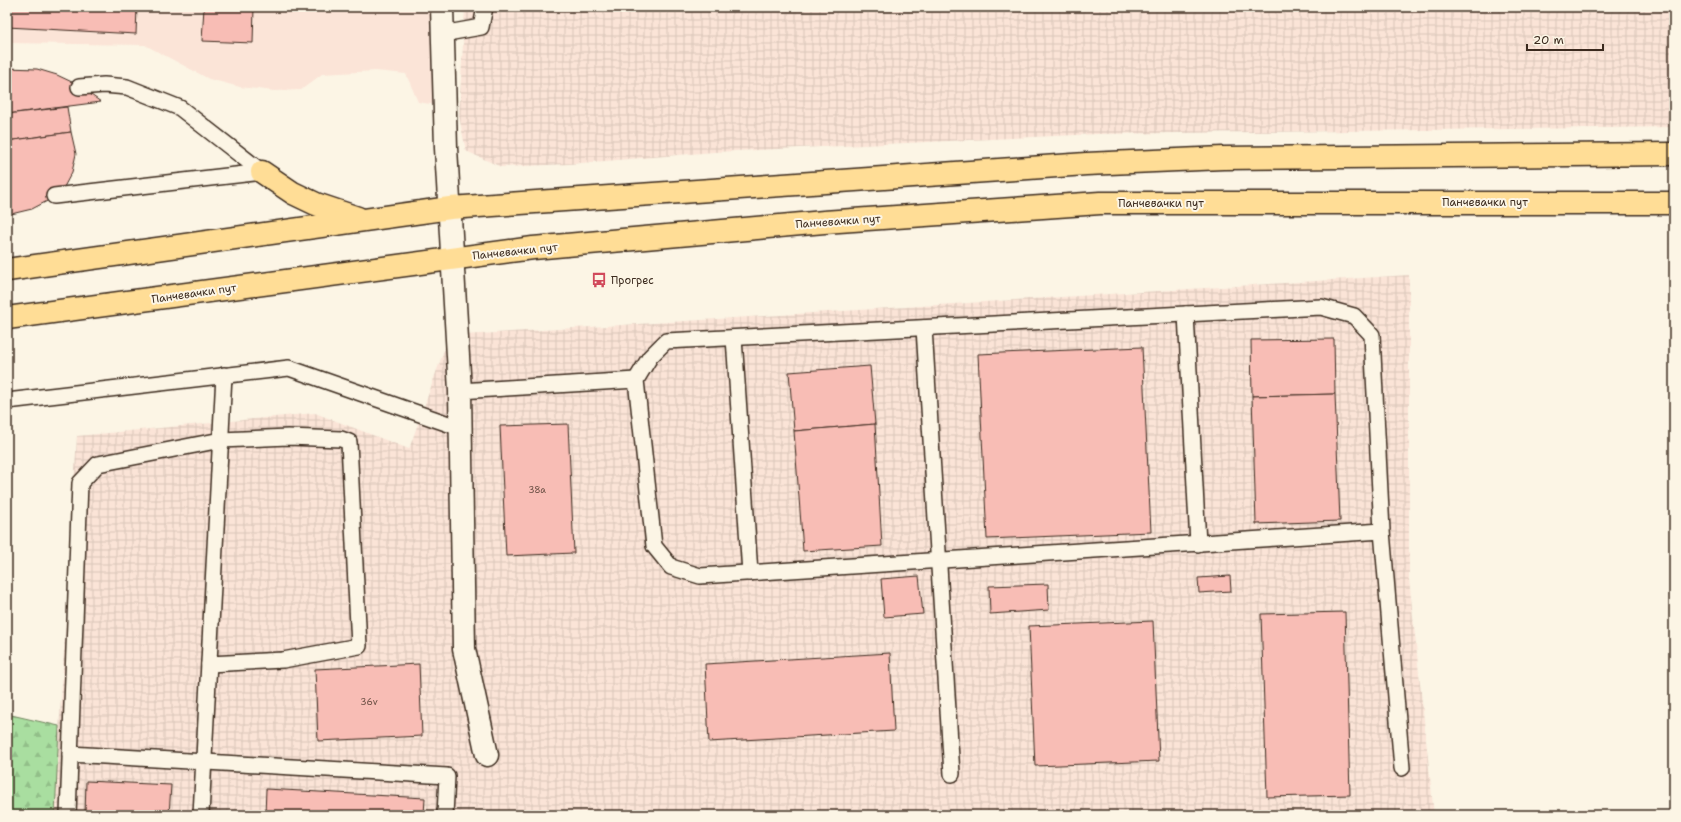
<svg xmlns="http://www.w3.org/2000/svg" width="1681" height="822" font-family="'Shantell Sans',sans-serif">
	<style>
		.built { fill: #fbe4d7 }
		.industrial { fill: url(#industrial-grid) }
		.forest { fill: url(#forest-firs); stroke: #72845f }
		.building { fill: #f8bdb5; stroke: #3b2a1e }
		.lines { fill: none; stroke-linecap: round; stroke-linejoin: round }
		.service-casing { stroke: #3b2a1e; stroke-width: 18 }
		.minor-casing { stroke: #3b2a1e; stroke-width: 25 }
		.primary-casing { stroke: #3b2a1e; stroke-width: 25 }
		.service { stroke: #fcf5e5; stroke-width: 15 }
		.minor { stroke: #fcf5e5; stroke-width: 22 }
		.primary { stroke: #ffdd96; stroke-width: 22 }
		.labels { text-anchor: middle; stroke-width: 4; stroke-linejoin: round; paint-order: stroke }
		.number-label { font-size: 9px; fill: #6a4f44 }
		.street-label { font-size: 11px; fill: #3b2a1e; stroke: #fcf5e5 }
		.poi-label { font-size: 11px; fill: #3b2a1e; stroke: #fcf5e5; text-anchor: start }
	</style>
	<defs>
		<pattern id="industrial-grid" width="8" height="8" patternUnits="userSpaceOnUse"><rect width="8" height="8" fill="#fbe4d7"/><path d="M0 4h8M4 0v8" fill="none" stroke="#d8c4b8"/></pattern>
		<pattern id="forest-firs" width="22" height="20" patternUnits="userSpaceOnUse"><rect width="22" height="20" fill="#a9dea0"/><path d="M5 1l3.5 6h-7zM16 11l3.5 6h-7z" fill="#92bf89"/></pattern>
	</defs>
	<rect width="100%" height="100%" fill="#fcf5e5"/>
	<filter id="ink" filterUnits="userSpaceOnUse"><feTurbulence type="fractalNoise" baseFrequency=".025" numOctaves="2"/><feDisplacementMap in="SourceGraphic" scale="8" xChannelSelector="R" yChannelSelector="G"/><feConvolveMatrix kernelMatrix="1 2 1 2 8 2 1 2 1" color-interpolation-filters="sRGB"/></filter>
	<g filter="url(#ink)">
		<path class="built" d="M7,7h429v98l-18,-3 -12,-28 -30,-3 -54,3 -21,16 -27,1 -34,-4 -31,-8 -64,-34 -138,-2z"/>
		<g class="industrial">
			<path d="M465,7h1209v120l-576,7 -384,18 -145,12 -68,3 -35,-16 -7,-35z"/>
			<path d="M1409,275v304l25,236h-524l-50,-5 -1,5h-805l23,-379 238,-23 94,36 40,-113z"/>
		</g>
		<path class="forest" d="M7,714l52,12 -4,89h-48z"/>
		<g class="building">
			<path d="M7,7h130l-1,27 -129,-7z"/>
			<path d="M204,7h50l-1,36 -51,-2z"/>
			<path d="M7,68l30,1 20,6 17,8 27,19 -94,12z"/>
			<path d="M67,107l4,25 -64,9v-27z"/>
			<path d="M71,132l5,22 -4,18 -8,15 -13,12 -19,10 -25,6v-74z"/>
			<path d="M1334,339l1,55 -83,2 -1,-56z"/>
			<path d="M1142,347l9,185 -164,7 -9,-185z"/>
			<path d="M870,366l5,58 -81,7 -5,-59z"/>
			<path d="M1335,394l5,127 -84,3 -4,-128z"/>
			<path d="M568,424l6,129 -68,3 -6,-130z"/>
			<path d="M875,424l7,122 -79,5 -9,-120z"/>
			<path d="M919,576l4,38 -39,3 -3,-38z"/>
			<path d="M1230,576l1,15 -32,2 -1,-15z"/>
			<path d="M1048,584l1,26 -59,4 -1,-28z"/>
			<path d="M1345,612l5,183 -83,2 -6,-183z"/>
			<path d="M1153,621l6,140 -124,5 -6,-140z"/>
			<path d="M890,653l4,78 -185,11 -4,-78z"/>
			<path d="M419,664l3,72 -104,5 -3,-72z"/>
			<path d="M86,781l85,4 -2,30h-84z"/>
			<path d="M266,789l159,9 -1,17h-159z"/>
		</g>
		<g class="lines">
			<defs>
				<g id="service">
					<path d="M442,34l39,-7 4,-20"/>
					<path d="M79,87l25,-2 23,2 53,21 82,64"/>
					<path d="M54,196l208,-24"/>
					<path d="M1186,314l12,230"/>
					<path d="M924,328l28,446"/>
					<path d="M734,338l16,235"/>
					<path d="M460,391l176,-11"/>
					<path d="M7,401l282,-33 171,60"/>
					<path d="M1382,531l-682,45 -29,-9 -17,-21 -18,-166 14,-23 16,-16 655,-34 33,9 18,19 10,196 20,237"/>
					<path d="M70,754l377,22 -2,39"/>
					<path d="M68,815l12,-332 18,-19 123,-24 67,-3 53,2 8,3 10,204 -76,14 -74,4"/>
					<path d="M201,815l23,-440"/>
				</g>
				<path id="minor" d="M442,7l4,141 14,243 4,258 23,106"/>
				<g id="primary">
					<path d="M262,172l31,21 23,11 42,14"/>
					<path d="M7,270l443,-62 636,-44 137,-6 451,-4"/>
					<path d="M7,318l526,-70 291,-26 276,-19h574"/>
				</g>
			</defs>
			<use href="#service" class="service-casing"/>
			<use href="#minor" class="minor-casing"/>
			<use href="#primary" class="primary-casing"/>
			<use href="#service" class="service"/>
			<use href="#minor" class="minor"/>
			<use href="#primary" class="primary"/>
		</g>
	</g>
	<defs>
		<symbol id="bus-bare" viewBox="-9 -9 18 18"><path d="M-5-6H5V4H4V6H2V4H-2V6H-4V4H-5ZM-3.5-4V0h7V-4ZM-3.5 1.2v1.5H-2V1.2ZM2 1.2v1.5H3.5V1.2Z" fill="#d1495b" stroke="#fcf5e5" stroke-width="2.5" paint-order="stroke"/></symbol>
	</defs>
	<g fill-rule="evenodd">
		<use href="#bus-bare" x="588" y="269" width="22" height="22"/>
	</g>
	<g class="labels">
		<g class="number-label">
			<text x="537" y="493">38a</text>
			<text x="369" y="705">36v</text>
		</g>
		<g class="street-label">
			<text x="1485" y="206">Панчевачки пут</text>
			<text x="1161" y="207">Панчевачки пут</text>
			<text transform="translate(838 221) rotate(-4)" y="4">Панчевачки пут</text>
			<text transform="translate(515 251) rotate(-6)" y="4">Панчевачки пут</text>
			<text transform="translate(194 293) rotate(-8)" y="4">Панчевачки пут</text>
		</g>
		<g class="poi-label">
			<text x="611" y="284">Прогрес</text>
		</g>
	</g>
	<rect width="1681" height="822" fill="none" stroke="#fcf5e5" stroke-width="24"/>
	<rect x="12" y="12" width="1657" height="798" fill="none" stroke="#3b2a1e" stroke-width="1.5" filter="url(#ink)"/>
	<path d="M1527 44v6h76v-6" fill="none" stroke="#3b2a1e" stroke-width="2"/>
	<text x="1533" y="44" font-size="12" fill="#3b2a1e" stroke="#fcf5e5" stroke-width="3" paint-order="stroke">20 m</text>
</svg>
